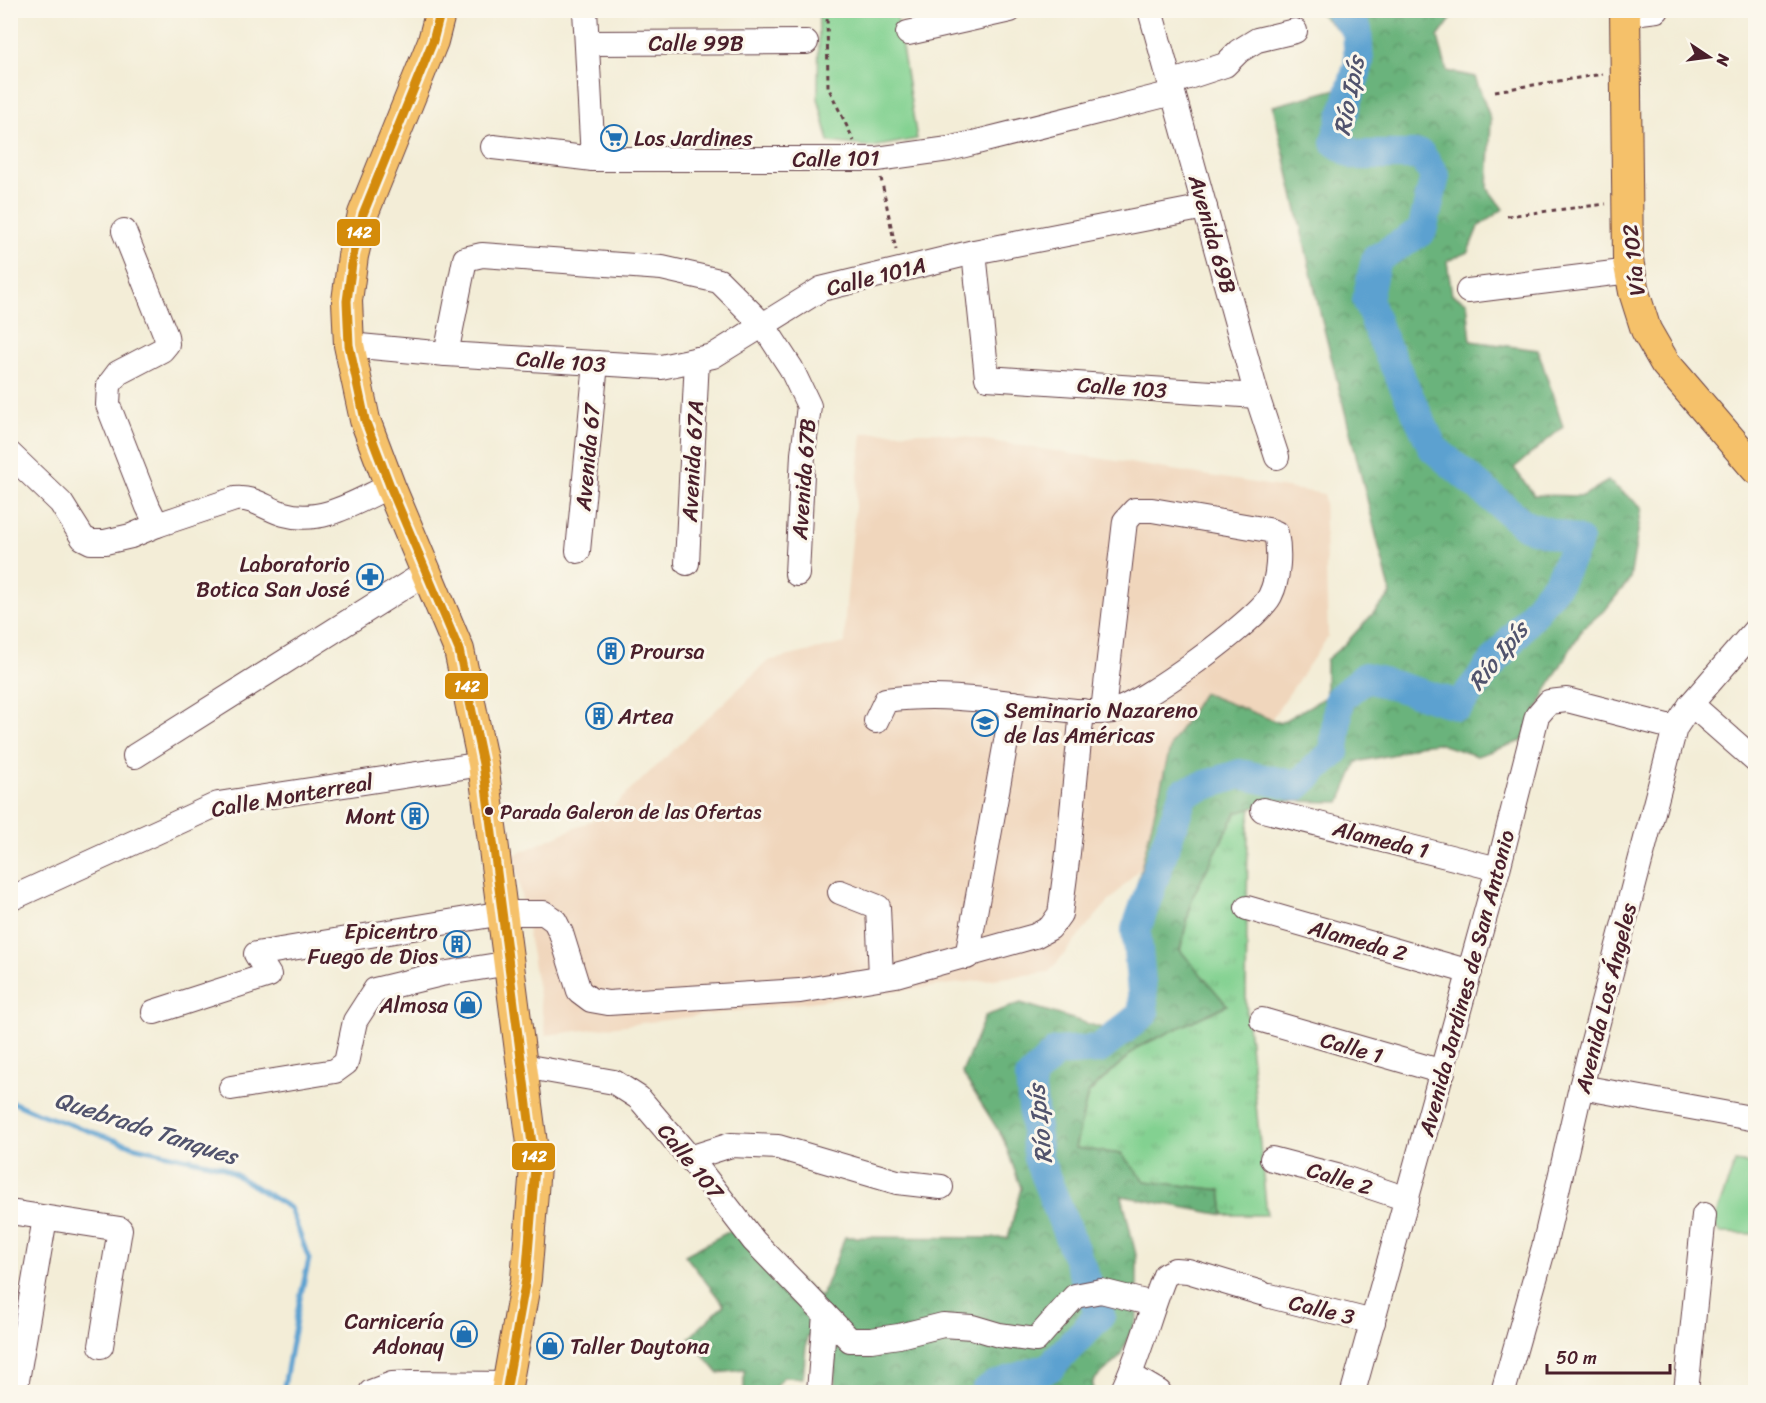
<svg xmlns="http://www.w3.org/2000/svg" width="1766" height="1403" font-family="Sriracha,sans-serif">
	<style>
		.built { fill: #f0d6bc }
		.grass { fill: url(#grass-tufts); stroke: #66785e; stroke-width: 1.5 }
		.forest { fill: url(#forest-crowns); stroke: #5a6953; stroke-width: 1.5 }
		.park { fill: #83d191; stroke: #66785e; stroke-width: 1.5 }
		.lines { fill: none; stroke-linecap: round; stroke-linejoin: round }
		.stream { stroke: #5ba1d0; stroke-width: 5 }
		.river { stroke: #5ba1d0; stroke-width: 30 }
		.minor-casing { stroke: #633e45; stroke-width: 26 }
		.major-casing { stroke: #633e45; stroke-width: 32 }
		.path { stroke: #633e45; stroke-width: 3; stroke-dasharray: 4.5 4.5; stroke-linecap: butt }
		.minor { stroke: #fff; stroke-width: 24 }
		.major { stroke: #f5c16b; stroke-width: 30 }
		.bus-1-casing { stroke: #fbf7ec; stroke-width: 14 }
		.bus-1 { stroke: #d48b09; stroke-width: 9 }
		.bus-dot { fill: #4a1f2b; stroke: #fbf7ec; stroke-width: 2 }
		.labels { text-anchor: middle; stroke-width: 6; stroke-linejoin: round; paint-order: stroke }
		.bus-label { font-size: 20px; fill: #4a1f2b; stroke: #fbf7ec; text-anchor: start }
		.street-label { font-size: 22px; fill: #4a1f2b; stroke: #fbf7ec }
		.poi-label { font-size: 22px; fill: #4a1f2b; stroke: #fbf7ec; text-anchor: start }
		.water-label { font-size: 24px; font-style: italic; fill: #51536d; stroke: #fbf7ec }
		.line-badge { stroke: #fbf7ec; stroke-width: 2 }
		.badge-label { font-size: 16px; text-anchor: middle; font-weight: bold; fill: #fff }
	</style>
	<defs>
		<pattern id="grass-tufts" width="24" height="20" patternUnits="userSpaceOnUse" patternTransform="scale(1.5)"><rect width="24" height="20" fill="#83d191"/><path d="M3 7l-1-3M5 7V3M7 7l1-3M15 17l-1-3M17 17v-4M19 17l1-3" fill="none" stroke="#73b37d"/></pattern>
		<pattern id="forest-crowns" width="20" height="18" patternUnits="userSpaceOnUse" patternTransform="scale(1.5)"><rect width="20" height="18" fill="#6ab37b"/><path d="M2 6a3 3 0 1 1 6 0M12 15a3 3 0 1 1 6 0" fill="none" stroke="#599165"/></pattern>
	</defs>
	<rect width="100%" height="100%" fill="#fbf7ec"/>
	<filter id="ink" filterUnits="userSpaceOnUse"><feTurbulence type="fractalNoise" baseFrequency=".0167" numOctaves="2"/><feDisplacementMap in="SourceGraphic" scale="12" xChannelSelector="R" yChannelSelector="G"/><feConvolveMatrix kernelMatrix="1 2 1 2 8 2 1 2 1" color-interpolation-filters="sRGB"/></filter>
	<filter id="wash" filterUnits="userSpaceOnUse"><feTurbulence type="fractalNoise" baseFrequency=".008" numOctaves="4" result="noise"/><feDisplacementMap in="SourceGraphic" scale="24" xChannelSelector="R" yChannelSelector="G"/><feGaussianBlur stdDeviation="1.35" result="paint"/><feColorMatrix in="noise" values="0 0 0 0 0 0 0 0 0 0 0 0 0 0 0 0 0 1.4 0 .05"/><feComposite in="paint" operator="in"/></filter>
	<g filter="url(#wash)">
		<rect width="100%" height="100%" fill="#f3edd7"/>
		<path class="built" d="M934,432l390,62 4,143 -77,112 -150,161 -52,62 -503,63 -32,-180 90,-40 164,-154 77,-18v-28l17,-182z"/>
		<path class="grass" d="M1251,808l-3,19 -2,176 21,212h-43l-3,-25 -76,-9 -24,-27 -46,-6 13,-54 50,-47 89,-42 -47,-54 13,-55 43,-83z"/>
		<path class="forest" d="M1317,11h140l-19,26 9,34 28,6 16,43 -3,69 15,20 -25,18 -10,25 -21,9 5,34 15,7 4,39 67,9 25,77 -49,41 20,27 49,1 25,-15 34,26 -12,72 -24,30 -23,19 -34,57 -27,56 -45,15 -40,-13 -19,2 -22,9 -39,8 -17,40 -64,-1 -40,12 -43,83 -13,54 47,55 -89,42 -50,46 -13,55 46,6 24,27 76,9 3,25 -102,-19 15,63v60l-18,39 -26,23v11h-258l-2,-53 -26,-3 -4,42 -20,-1 -11,15h-28v-22l-26,3 -29,-35 35,-33 -39,-50 47,-25 89,67 24,-60 163,1 13,-50 -18,-50 -41,-65 23,-57 36,-13 84,26 30,-16 -6,-95 42,-174 32,-51 77,30 46,-26v-37l20,-17 45,-49 -69,-273 -49,-215 71,-19 2,-50z"/>
		<g class="park">
			<path d="M819,11h77l21,128 -44,8 -44,-5 -11,-44z"/>
			<path d="M1735,1162l20,3v69l-34,-1 -6,-6v-9z"/>
		</g>
		<g class="lines">
			<path class="stream" d="M10,1101l27,12 99,34 85,19 69,42 19,51 -10,44 -16,89"/>
			<path class="river" d="M985,1392l8,-6 57,-19 50,-52 -62,-157 -8,-80 26,-26 43,-3 45,-36 -8,-83 48,-138 56,-18 57,12 37,-34 5,-53 26,-22 94,28 99,-123 20,-41 -52,-15 -93,-78 -53,-114 -13,-35 9,-40 46,-28 13,-55 -14,-21h-66l-20,-13 24,-79 -2,-33 -18,-20"/>
		</g>
	</g>
	<g filter="url(#ink)">
		<g class="lines">
			<defs>
				<g id="minor">
					<path d="M585,10l8,149"/>
					<path d="M1150,10l107,386 20,61"/>
					<path d="M1625,14l32,-4"/>
					<path d="M908,33l102,-23"/>
					<path d="M587,43l219,-1"/>
					<path d="M1170,83l55,-18 14,-14 18,-11 38,-9"/>
					<path d="M493,147l100,12h284l72,-10 224,-56"/>
					<path d="M124,231l42,105 1,8 -5,6 -44,23 -9,12 -1,20 40,102 9,18"/>
					<path d="M974,252l13,126 270,18"/>
					<path d="M1468,291l162,-20"/>
					<path d="M349,345l97,9 215,13 52,-11 108,-67 153,-37 231,-45"/>
					<path d="M446,354l19,-95 17,-4 180,13 57,13 44,44 28,43 18,38 -6,48 -6,120"/>
					<path d="M10,454l51,49 22,35 8,4h14l26,-6 26,-11 78,-26c19,-2 32,10 49,15 38,11 73,-13 106,-28"/>
					<path d="M578,551l18,-188"/>
					<path d="M687,563l10,-204"/>
					<path d="M1691,704l65,57"/>
					<path d="M876,721l10,-21c51,-7 100,0 150,6 25,3 52,8 77,5 26,-4 145,-91 157,-115 9,-18 10,-44 6,-63l-8,-3 -116,-20h-17l-10,11 -22,190"/>
					<path d="M135,756l292,-184"/>
					<path d="M1263,810l235,59"/>
					<path d="M840,892l38,15 3,70"/>
					<path d="M10,899l208,-95 265,-40"/>
					<path d="M1247,908l223,64"/>
					<path d="M967,957l46,-254"/>
					<path d="M154,1012l115,-37 -13,-21 247,-41h41l11,8 6,12 18,58 12,9 17,3 192,-12 96,-16 139,-39 15,-8 10,-14 8,-61 14,-142"/>
					<path d="M1262,1020l181,52"/>
					<path d="M523,1066l91,16 25,16 51,60 64,83 96,99h21l28,-4 44,-11 29,2 27,8 37,5 39,-44 26,-5 52,13"/>
					<path d="M1581,1087l175,32"/>
					<path d="M231,1088l104,-17 11,-8 9,-42 20,-31 66,-16 69,-11"/>
					<path d="M690,1158l41,-13 47,2 119,35 44,5"/>
					<path d="M1272,1159l69,18 66,22"/>
					<path d="M10,1212l110,17 -19,117"/>
					<path d="M1270,1296l103,26"/>
					<path d="M1130,1375l29,17"/>
					<path d="M15,1392l30,-174"/>
					<path d="M371,1392l21,-8 19,-1 96,1"/>
					<path d="M819,1392l6,-78"/>
					<path d="M1122,1392c18,-37 27,-78 43,-117l10,-5 13,1 73,22"/>
					<path d="M1353,1392l145,-523 39,-153 12,-14 18,-2 108,28"/>
					<path d="M1503,1392l41,-145 37,-160 94,-359 16,-24 65,-75"/>
					<path d="M1686,1392l18,-177"/>
				</g>
				<g id="major">
					<path d="M441,10l-8,31 -70,173 -10,42 -6,45 2,44 16,75 25,66 69,164 24,114 52,403 -9,112 -20,113"/>
					<path d="M1625,10l3,250 6,32 12,38 19,33 91,106"/>
				</g>
			</defs>
			<use href="#minor" class="minor-casing"/>
			<use href="#major" class="major-casing"/>
			<g class="path">
				<path d="M827,10l1,77 26,54"/>
				<path d="M1495,91l108,-17"/>
				<path d="M881,178l15,72"/>
				<path d="M1507,216l99,-12"/>
			</g>
			<use href="#minor" class="minor"/>
			<use href="#major" class="major"/>
			<defs>
				<path id="bus-1" d="M441,10l-8,31 -70,173 -10,42 -6,45 2,44 16,75 25,66 69,164 24,114 52,403 -9,112 -20,113"/>
			</defs>
			<use href="#bus-1" class="bus-1-casing"/>
			<use href="#bus-1" class="bus-1"/>
		</g>
	</g>
	<defs>
		<symbol id="supermarket-ring" viewBox="-11 -11 22 22"><circle r="9.5" fill="#fbf7ec" stroke="#1f6fb2" stroke-width="1.5"/><path d="M-6-5.5h2.5l.6 2H6L4.5 2H-2.5L-4.4-4H-6ZM-1.5 3.2a1.3 1.3 0 1 0 .1 0ZM3 3.2a1.3 1.3 0 1 0 .1 0Z" fill="#1f6fb2"/></symbol>
		<symbol id="pharmacy-ring" viewBox="-11 -11 22 22"><circle r="9.5" fill="#fbf7ec" stroke="#1f6fb2" stroke-width="1.5"/><path d="M-2-6h4v4h4v4h-4v4h-4v-4h-4v-4h4Z" fill="#1f6fb2"/></symbol>
		<symbol id="building-ring" viewBox="-11 -11 22 22"><circle r="9.5" fill="#fbf7ec" stroke="#1f6fb2" stroke-width="1.5"/><path d="M-4-6H4V6H1V3H-1V6H-4ZM-2.5-4.3h1.7v1.8h-1.7ZM.8-4.3h1.7v1.8H.8ZM-2.5-1h1.7V.8h-1.7ZM.8-1h1.7V.8H.8Z" fill="#1f6fb2"/></symbol>
		<symbol id="university-ring" viewBox="-11 -11 22 22"><circle r="9.5" fill="#fbf7ec" stroke="#1f6fb2" stroke-width="1.5"/><path d="M0-5L7-2L0 1L-7-2ZM-4 1L0 2.5L4 1V4Q0 6-4 4Z" fill="#1f6fb2"/></symbol>
		<symbol id="shop-ring" viewBox="-11 -11 22 22"><circle r="9.5" fill="#fbf7ec" stroke="#1f6fb2" stroke-width="1.5"/><path d="M-5-2.5h2.3a2.7 3.5 0 0 1 5.4 0H5L5.5 6h-11ZM-1.5-2.5h3a1.5 2.3 0 0 0-3 0Z" fill="#1f6fb2"/></symbol>
	</defs>
	<g fill-rule="evenodd">
		<use href="#supermarket-ring" x="599" y="123" width="30" height="30"/>
		<use href="#pharmacy-ring" x="355" y="562" width="30" height="30"/>
		<use href="#building-ring" x="596" y="636" width="30" height="30"/>
		<use href="#building-ring" x="584" y="701" width="30" height="30"/>
		<use href="#university-ring" x="970" y="708" width="30" height="30"/>
		<use href="#building-ring" x="400" y="801" width="30" height="30"/>
		<use href="#building-ring" x="442" y="929" width="30" height="30"/>
		<use href="#shop-ring" x="453" y="990" width="30" height="30"/>
		<use href="#shop-ring" x="449" y="1319" width="30" height="30"/>
		<use href="#shop-ring" x="535" y="1331" width="30" height="30"/>
	</g>
	<circle class="bus-dot" cx="489" cy="811" r="5"/>
	<g class="labels">
		<g class="bus-label">
			<text x="500" y="819">Parada Galeron de las Ofertas</text>
		</g>
		<g class="street-label">
			<text x="696" y="51">Calle 99B</text>
			<text transform="translate(836 158) rotate(-1)" y="8">Calle 101</text>
			<text transform="translate(1213 234) rotate(74)" y="8">Avenida 69B</text>
			<text transform="translate(1633 260) rotate(-96)" y="8">Vía 102</text>
			<text transform="translate(876 276) rotate(-14)" y="8">Calle 101A</text>
			<text transform="translate(561 361) rotate(4)" y="8">Calle 103</text>
			<text transform="translate(1122 387) rotate(4)" y="8">Calle 103</text>
			<text transform="translate(587 457) rotate(-85)" y="8">Avenida 67</text>
			<text transform="translate(692 461) rotate(-87)" y="8">Avenida 67A</text>
			<text transform="translate(803 479) rotate(-86)" y="8">Avenida 67B</text>
			<text transform="translate(292 795) rotate(-10)" y="8">Calle Monterreal</text>
			<text transform="translate(1381 839) rotate(14)" y="8">Alameda 1</text>
			<text transform="translate(1358 940) rotate(16)" y="8">Alameda 2</text>
			<text transform="translate(1466 983) rotate(-75)" y="8">Avenida Jardines de San Antonio</text>
			<text transform="translate(1605 998) rotate(-76)" y="8">Avenida Los Ángeles</text>
			<text transform="translate(1352 1047) rotate(16)" y="8">Calle 1</text>
			<text transform="translate(691 1161) rotate(51)" y="8">Calle 107</text>
			<text transform="translate(1340 1178) rotate(17)" y="8">Calle 2</text>
			<text transform="translate(1322 1309) rotate(14)" y="8">Calle 3</text>
		</g>
		<g class="poi-label">
			<text x="634" y="146">Los Jardines</text>
			<text x="350" y="572" text-anchor="end">Laboratorio<tspan x="350" dy="25">Botica San José</tspan></text>
			<text x="630" y="659">Proursa</text>
			<text x="1004" y="718">Seminario Nazareno<tspan x="1004" dy="25">de las Américas</tspan></text>
			<text x="618" y="724">Artea</text>
			<text x="396" y="824" text-anchor="end">Mont</text>
			<text x="438" y="939" text-anchor="end">Epicentro<tspan x="438" dy="25">Fuego de Dios</tspan></text>
			<text x="448" y="1013" text-anchor="end">Almosa</text>
			<text x="444" y="1329" text-anchor="end">Carnicería<tspan x="444" dy="25">Adonay</tspan></text>
			<text x="570" y="1354">Taller Daytona</text>
		</g>
		<g class="water-label">
			<text transform="translate(1349 96) rotate(-79)" y="8">Río Ipís</text>
			<text transform="translate(1498 656) rotate(-51)" y="8">Río Ipís</text>
			<text transform="translate(1040 1124) rotate(-96)" y="8">Río Ipís</text>
			<text transform="translate(146 1128) rotate(18)" y="8">Quebrada Tanques</text>
		</g>
	</g>
	<g class="line-badge">
		<rect x="336" y="218" width="45" height="29" rx="6" fill="#d48b09"/>
		<rect x="444" y="672" width="45" height="28" rx="6" fill="#d48b09"/>
		<rect x="511" y="1142" width="45" height="29" rx="6" fill="#d48b09"/>
	</g>
	<g class="badge-label">
		<text x="359" y="238">142</text>
		<text x="467" y="692">142</text>
		<text x="534" y="1162">142</text>
	</g>
	<rect width="1766" height="1403" fill="none" stroke="#fbf7ec" stroke-width="36"/>
	<g transform="translate(1709 57) rotate(103)" stroke="#fbf7ec" stroke-width="4.5" paint-order="stroke">
	<path d="M0-4.5L10 22L0 15L-10 22Z" fill="#4a1f2b"/>
	<text y="-9" font-size="16" font-weight="bold" text-anchor="middle" fill="#4a1f2b">N</text>
	</g>
	<path d="M1547 1364v9h123v-9" fill="none" stroke="#4a1f2b" stroke-width="3"/>
	<text x="1556" y="1364" font-size="18" fill="#4a1f2b" stroke="#fbf7ec" stroke-width="4.5" paint-order="stroke">50 m</text>
</svg>
